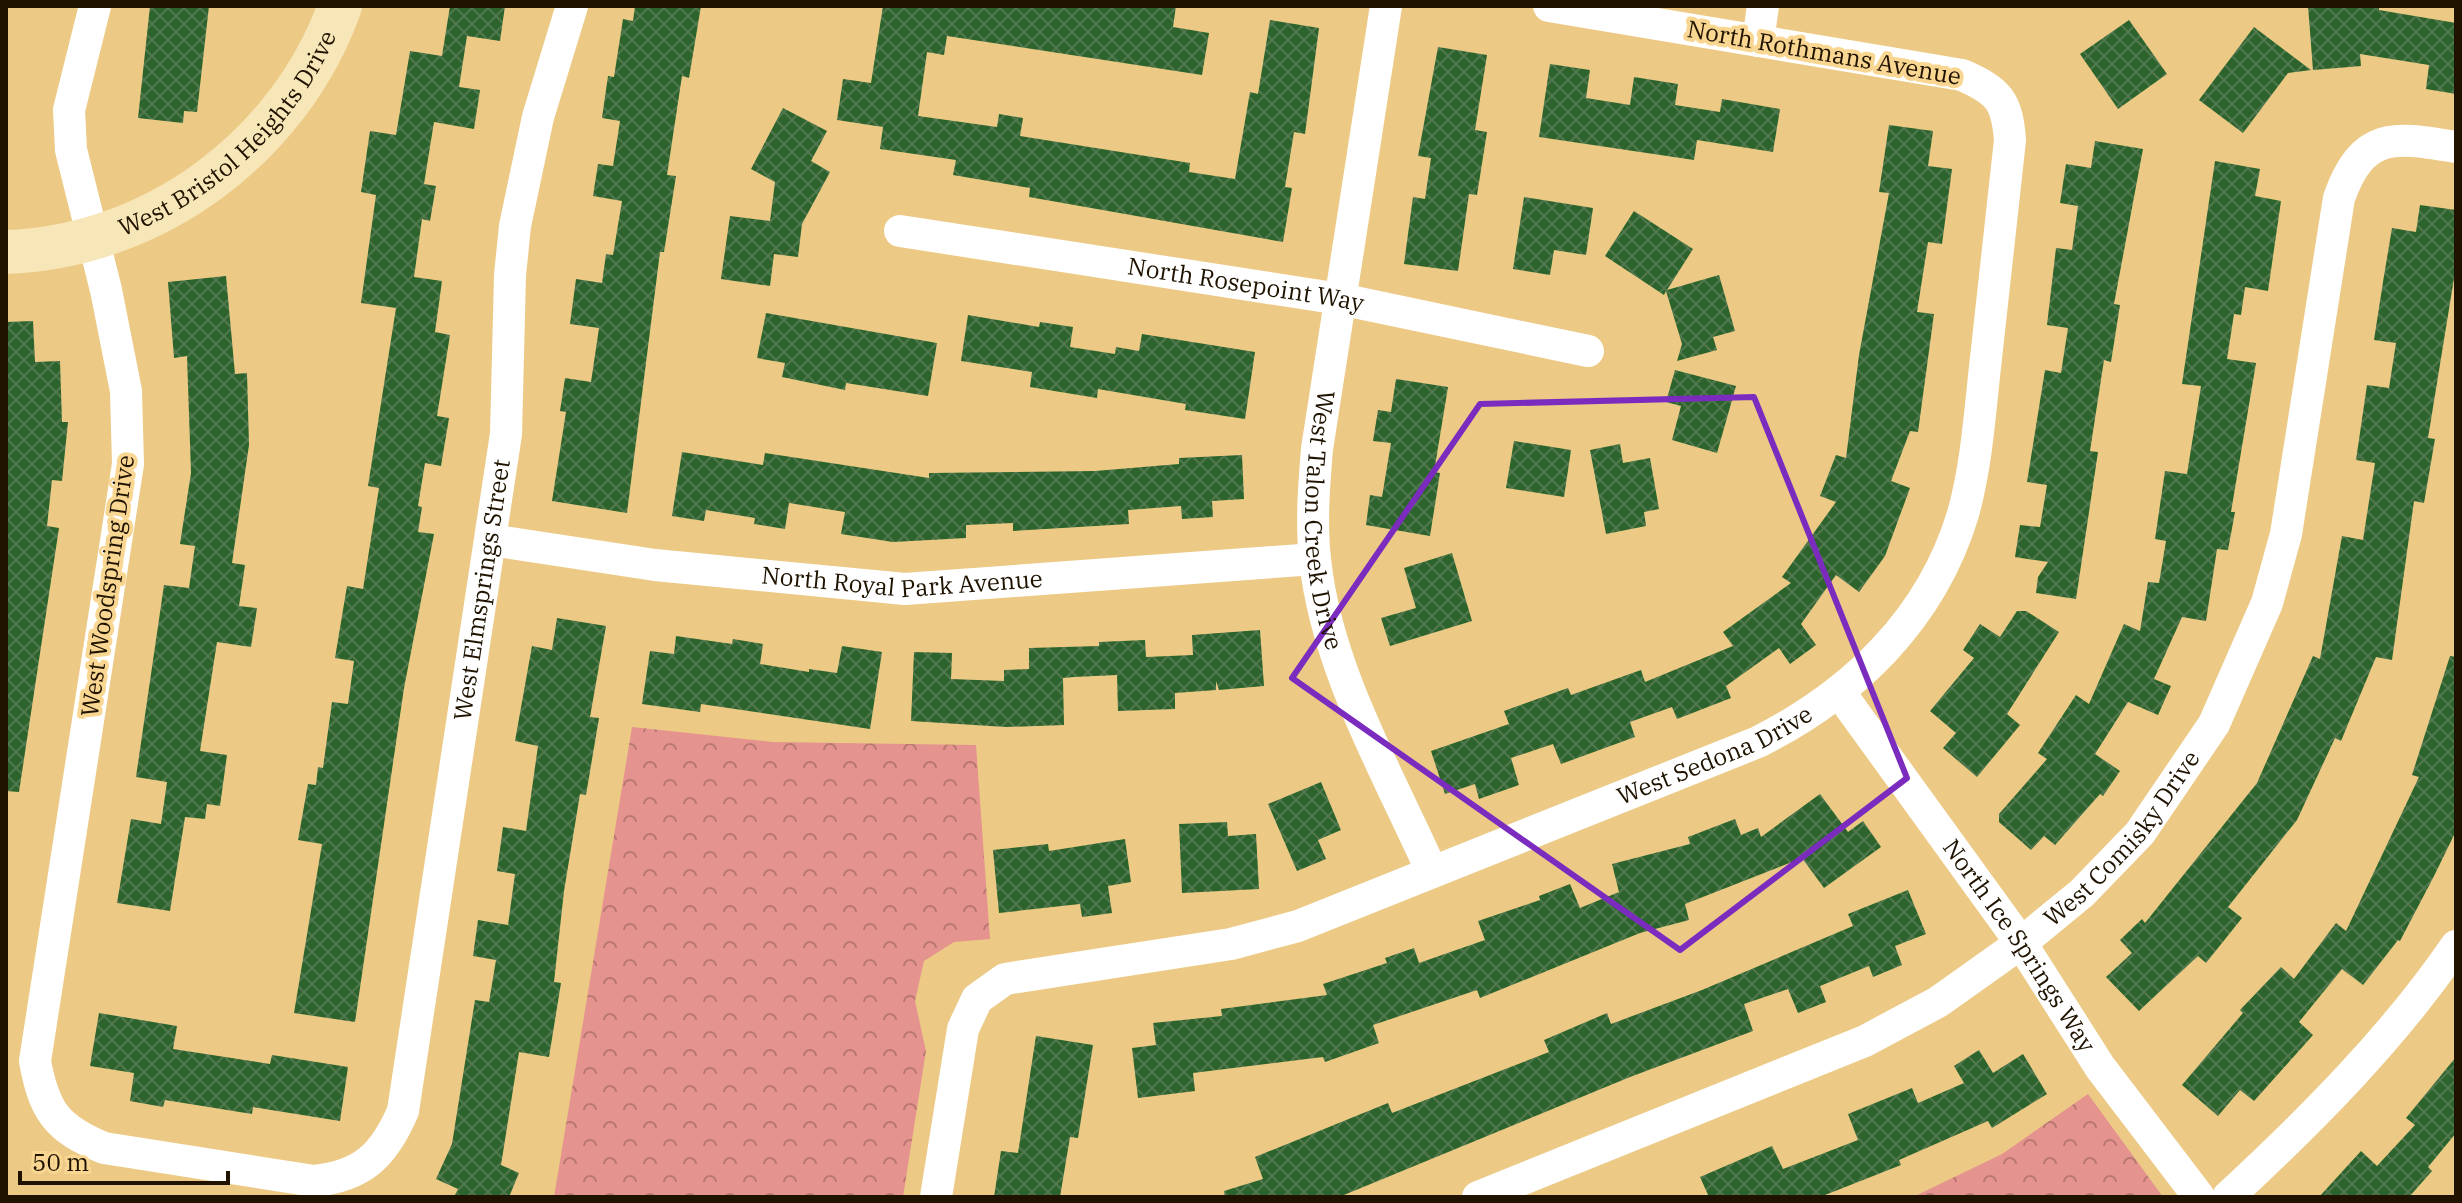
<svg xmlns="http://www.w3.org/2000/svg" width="2462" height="1203" font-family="'IBM Plex Serif',serif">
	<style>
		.park { fill: url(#park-crowns) }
		.building { fill: url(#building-cross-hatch) }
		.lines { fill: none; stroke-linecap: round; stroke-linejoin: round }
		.street { stroke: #fff; stroke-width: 32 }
		.secondary { stroke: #f7e6b7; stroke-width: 44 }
		.marked { fill: none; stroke: #7b2cbf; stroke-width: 6; stroke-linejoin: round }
		.labels { text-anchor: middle; stroke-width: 8; stroke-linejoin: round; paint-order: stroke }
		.street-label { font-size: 24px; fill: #1f1300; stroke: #f9d792 }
	</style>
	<defs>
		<pattern id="park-crowns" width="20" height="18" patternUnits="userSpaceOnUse" patternTransform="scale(2)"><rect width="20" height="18" fill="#e5938e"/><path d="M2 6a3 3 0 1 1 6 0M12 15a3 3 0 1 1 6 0" fill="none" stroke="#b97772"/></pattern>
		<pattern id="building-cross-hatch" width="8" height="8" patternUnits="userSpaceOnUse" patternTransform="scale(2)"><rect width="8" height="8" fill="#2d632d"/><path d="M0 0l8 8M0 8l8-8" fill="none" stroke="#51784e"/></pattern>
	</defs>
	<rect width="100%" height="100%" fill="#ecca86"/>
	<g class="park">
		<path d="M632,727l141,15 203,3 14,194 -36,3 -30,19 -9,40 11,50 -23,146h-349z"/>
		<path d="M2088,1094l75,103h-250l89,-43z"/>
	</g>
	<g class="building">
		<path d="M150,6h59l-12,106 -13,-1 -1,12 -45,-5z"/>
		<path d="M450,6h55l-5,35 -33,-5 -8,51 21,3 -6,39 -40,-7 -10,62 12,2 -6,35 -8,-2 -8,58 28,4 -7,51 15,3 -13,81 12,2 -8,48 -16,-3 -7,43 4,1 -4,25 16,2 -30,154 -49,334 -61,-9 28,-169 -24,-4 10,-56 8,1 2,-18 5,1 9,-66 16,2 6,-43 -19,-3 12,-72 16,3 16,-101 -11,-2 28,-178 -35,-5 15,-108 -15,-3 9,-61 26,4 14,-84 32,5z"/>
		<path d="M635,6h66l-12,72 -7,-2 -15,99 9,1 -12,76h-4l-33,261 -75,-12 14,-89 -6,-1 5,-33 26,4 8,-54 -29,-4 6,-45 26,4 4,-29 7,1 9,-54 -29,-5 5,-32 15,2 7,-45 -18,-3 6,-42 6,1 9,-58 10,2z"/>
		<path d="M883,6h293l-3,21 36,6 -7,42 -255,-39 -3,19 -17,-3 -9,64 79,11 2,-13 24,4 -3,18 170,27 -1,9 46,7 15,-87 8,2 12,-74 49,8 -14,106 -11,-2 -9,55 7,1 -9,54 -254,-45 1,-9 -77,-13 3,-15 -76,-11 3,-22 -46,-7 6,-41 28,4z"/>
		<path d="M2308,6h71v4l77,13v71l-30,-5 3,-24 -69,-11 1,12 -48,4z"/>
		<path d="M2129,20l38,54 -49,35 -38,-55z"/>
		<path d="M2254,27l57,43 -23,3 -45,60 -44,-33z"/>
		<path d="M1438,47l49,8 -12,75 12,2 -10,63 -8,-1 -11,77 -54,-7 9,-67 12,2 6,-41 -13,-2z"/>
		<path d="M1550,64l40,6 -4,28 44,7 4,-28 44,7 -3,21 45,7 2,-13 58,10 -7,43 -76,-12 -3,20 -155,-23z"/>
		<path d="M783,108l44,23 -16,30 19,11 -28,52 -4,33 -24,-3 -4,32 -49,-7 9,-63 40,5 5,-39 -24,-13z"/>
		<path d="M1889,125l44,6 -5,35 24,3 -10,75 -14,-2 -11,70 17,2 -16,118 -8,-1 -19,50 19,7 -25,68 -26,36 -23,-17 -35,49 15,21 -26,19 -11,-16 -53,38 5,12 -54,21 -5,-12 -42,15 5,15 -74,27 -8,-20 -42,14 8,27 -40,14 -4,-15 -30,10 -14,-43 78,-27 -5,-13 64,-23 3,7 70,-25 4,12 88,-36 -10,-14 68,-49 -9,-6 54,-75 -16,-6 16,-41 10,3 13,-103 30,-162 -10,-1z"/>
		<path d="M2095,141l48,8 -29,155 6,1 -9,57 -7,-2 -14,91 8,1 -22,147 -40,-6 2,-16 10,-15 -33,-5 5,-32 20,2 7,-42 -20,-3 18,-112 16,3 7,-45 -21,-3 9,-77 16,2 6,-44 -18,-3 6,-39 25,4z"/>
		<path d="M2215,161l45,8 -5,27 26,5 -13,90 -23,-4 -4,28 -7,-1 -7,45 29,4 -25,149h4l-7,38 -11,-1 -11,72 -24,-4 -28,62 17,7 -13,29 -30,-13 -33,52 25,17 -17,25 -3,-2 -45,51 -11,-9 -13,14 -32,-28v-8l48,-55 -9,-6 38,-58 13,9 35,-80 16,7 8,-49 11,1 7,-42 -11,-2 10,-68 22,3 14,-88 -19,-2z"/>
		<path d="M1524,197l69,11 -7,47 -32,-5 -4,25 -37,-6z"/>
		<path d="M2420,205l36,5v56l-28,172 7,1 -11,64 -10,-2 -22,159 -16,-3 -35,84 -6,-3 -38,82 -69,87 14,11 -36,45 -8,-7 -59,55 -33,-34 26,-24 -12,-13 22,-21 3,4 112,-140 56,-127 7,3 22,-123 21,4 12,-77 -19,-3 11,-75 22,3 7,-45 -22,-3 9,-58 9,-54 24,4z"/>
		<path d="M1634,211l59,38 -26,41 52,-15 16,56 -22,6 4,13 -40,11 5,-17 -16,-53 -2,4 -59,-39z"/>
		<path d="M226,276l9,98 12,-1 2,72 -17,118 13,2 -6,41 18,2 -6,39 -34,-5 -17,109 27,4 -7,51 -13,-2 -2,15 -20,-2 -15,94 -53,-8 14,-84 30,5 6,-42 -31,-5 28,-192 25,3 6,-42 -15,-2 11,-71 -4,-117 -13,2 -6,-76z"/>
		<path d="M766,313l171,30 -9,53 -82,-13 -1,7 -63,-13 3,-14 -28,-5z"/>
		<path d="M968,315l71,12 1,-5 33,5 -3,20 45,7 1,-7 23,4 3,-17 113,18 -10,67 -60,-9 1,-6 -88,-15 -1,9 -67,-11 2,-15 -71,-11z"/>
		<path d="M33,321l2,41 25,-1 2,61h6l-6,59 -10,-1 -5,46 12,2 -40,264 -13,-1v-469z"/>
		<path d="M1675,370l61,16 -19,67 -45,-13 9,-34 -15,-4z"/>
		<path d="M1396,379l52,8 -14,85 6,1 -10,63 -64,-11 4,-30 12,2 9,-54 -18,-2 5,-31 13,2z"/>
		<path d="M1514,441l57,9 -7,47 -58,-9z"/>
		<path d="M1620,444l3,19 27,-5 9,51 -15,3 2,14 -40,8 -16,-84z"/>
		<path d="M682,452l81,13 2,-12 164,25v-5l166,-2 84,-7v-6l63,-3 2,44 -32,2 1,16 -31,2 -1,-13 -53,4 1,14 -116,7v-8l-47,2v13l-73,4 -52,-8 4,-22 -56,-9 -4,26 -31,-5 1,-6 -49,-8 -2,11 -32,-5z"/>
		<path d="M1452,553l20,68 -82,25 -9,-28 35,-10 -12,-40z"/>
		<path d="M2017,611h9l33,21 -52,82 13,11 -43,52 -34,-29 13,-15 -26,-22 44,-53 -11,-8 17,-26 20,13z"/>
		<path d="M557,618l49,8 -16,91 9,1 -13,77 -6,-1 -16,97 -10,91 7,1 -12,74 -30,-5 -18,113 18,8 -10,24h-55l4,-8 -22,-10 16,-35 23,-144 14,2 7,-42 -23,-4 5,-36 30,5 7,-51 -18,-3 6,-44 23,4 12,-85 -23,-5 17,-95 20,4z"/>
		<path d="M1260,630l4,56 -45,4 -3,-9v9l-41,3v16l-57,2 -1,-36 -43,2 -11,1 1,47 -58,2 -95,-6 3,-69 38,1 -1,26 53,2v-11l25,-1v-21l70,-2v-4l46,-2 1,17 47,-2 -1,-20z"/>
		<path d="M676,636l56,8 1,-5 30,5 -3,20 49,8v-3l28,4 5,-27 40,6 -12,77 -169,-25 -1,8 -58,-8 8,-53 24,3z"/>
		<path d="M2450,656l6,1v174l-22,45 -34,65 -2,-1 -35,45 -21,-16 -43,53 14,13 -59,66 -14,-11 -22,26 -36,-31 61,-72 -3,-3 41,-43 13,12 42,-56 10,8 73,-154 -7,-2z"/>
		<path d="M1321,782l20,48 -23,10 8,19 -29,12 -29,-67z"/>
		<path d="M1820,794l28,38 15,-11 18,26 -57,41 -22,-30 -117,46 4,16 -49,13 -160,65 -3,-8 -104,35 6,18 -54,19 -2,-5 -130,16 2,18 -57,7 -6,-50 24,-3 -3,-22 69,-7 -1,-7 106,-14 -4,-11 64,-21 -2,-5 29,-10 5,15 66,-23 -7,-19 62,-21 -1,-4 31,-12 10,24 39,-16 -7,-28 78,-20 -2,-7 47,-18 6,16 17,-7 3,9z"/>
		<path d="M1227,822l1,14 28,-2 3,55 -77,4 -3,-69z"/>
		<path d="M1125,839l6,43 -23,4 4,27 -30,4 -2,-13 -81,9 -6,-63 55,-6 1,7z"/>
		<path d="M1908,890l18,44 -31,12 7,19 -29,12 -4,-11 -49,20 6,16 -28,11 -10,-24 -44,15 9,27 -123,46 -291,120h-114l-1,-6 39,-12 -8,-22 133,-54 4,10 157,-61 -5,-12 63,-27 4,11 91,-34 151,-64 -5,-12z"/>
		<path d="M99,1013l78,13 -4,23 97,15 2,-9 76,12 -8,54 -87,-14 -1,7 -87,-14 -2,7 -33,-6 4,-28 -44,-7z"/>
		<path d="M1036,1036l57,9 -15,93 -8,-1 -10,60h-66l7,-46 17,2z"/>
		<path d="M1979,1050l14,23 30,-19 24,40 -55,34 -4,-7 -89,39 2,5 -81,32h-111l-9,-20 72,-31 11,23 75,-29 -10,-26 64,-26 6,15 46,-20 -10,-17z"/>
		<path d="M2456,1057v76l-28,34 4,4 -23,26h-90l42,-46 16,15 38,-41 -9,-7z"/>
	</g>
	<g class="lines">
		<g class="street">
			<path id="s1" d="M95,6l-26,104 2,40 35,140 20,101 2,73 -93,597c9,50 22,68 69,87l210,33c49,-5 70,-26 89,-70l103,-677 4,-159 5,-49 23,-109 34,-111"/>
			<path id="s2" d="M1386,6l-69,443c-3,37 -6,73 -2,110 11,109 73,214 117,313"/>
			<path d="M1758,41l5,-35"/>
			<path id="s3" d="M900,231l440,68 248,52"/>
			<path id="s4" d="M491,540l164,25 250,24 410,-30"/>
			<path id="s5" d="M1840,693l181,250 79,124 99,130"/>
			<path id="s6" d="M936,1197l27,-168 14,-30 28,-20 226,-35 67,-18 460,-184c95,-48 173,-122 205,-228 14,-50 17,-104 23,-156 8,-73 16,-145 24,-218 -3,-39 -11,-49 -48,-65l-413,-69"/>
			<path id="s7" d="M1478,1197l387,-156 73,-39 83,-59 61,-50 58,-60 74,-109 53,-121 19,-69 53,-336c24,-68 56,-61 117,-51"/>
			<path d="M2228,1197c83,-77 164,-158 228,-251"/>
		</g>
		<path class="secondary" id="s8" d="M6,252c149,-5 284,-106 334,-246"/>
	</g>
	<path class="marked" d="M1754,397l153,381 -227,172 -388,-272 188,-274z"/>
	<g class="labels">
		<g class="street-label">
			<text transform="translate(1824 53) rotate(10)" y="8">North Rothmans Avenue</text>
			<text dy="8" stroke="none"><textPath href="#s8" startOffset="264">West Bristol Heights Drive</textPath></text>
			<text dy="8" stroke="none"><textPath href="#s3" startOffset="350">North Rosepoint Way</textPath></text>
			<text dy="8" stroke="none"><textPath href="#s2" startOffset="520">West Talon Creek Drive</textPath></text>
			<text dy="8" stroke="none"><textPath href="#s4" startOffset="414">North Royal Park Avenue</textPath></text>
			<text transform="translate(108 586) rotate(-82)" y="8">West Woodspring Drive</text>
			<text dy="8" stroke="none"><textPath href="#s1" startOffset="2050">West Elmsprings Street</textPath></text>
			<text dy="8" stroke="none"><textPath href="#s6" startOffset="986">West Sedona Drive</textPath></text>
			<text dy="8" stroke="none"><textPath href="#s7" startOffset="748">West Comisky Drive</textPath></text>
			<text dy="8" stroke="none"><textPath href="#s5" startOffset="310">North Ice Springs Way</textPath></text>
		</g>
	</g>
	<rect width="2462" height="1203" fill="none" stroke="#1f1300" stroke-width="16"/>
	<path d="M20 1171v12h208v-12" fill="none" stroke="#1f1300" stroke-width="4"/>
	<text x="32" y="1171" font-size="24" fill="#1f1300" stroke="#f9d792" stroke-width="6" paint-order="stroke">50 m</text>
</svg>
